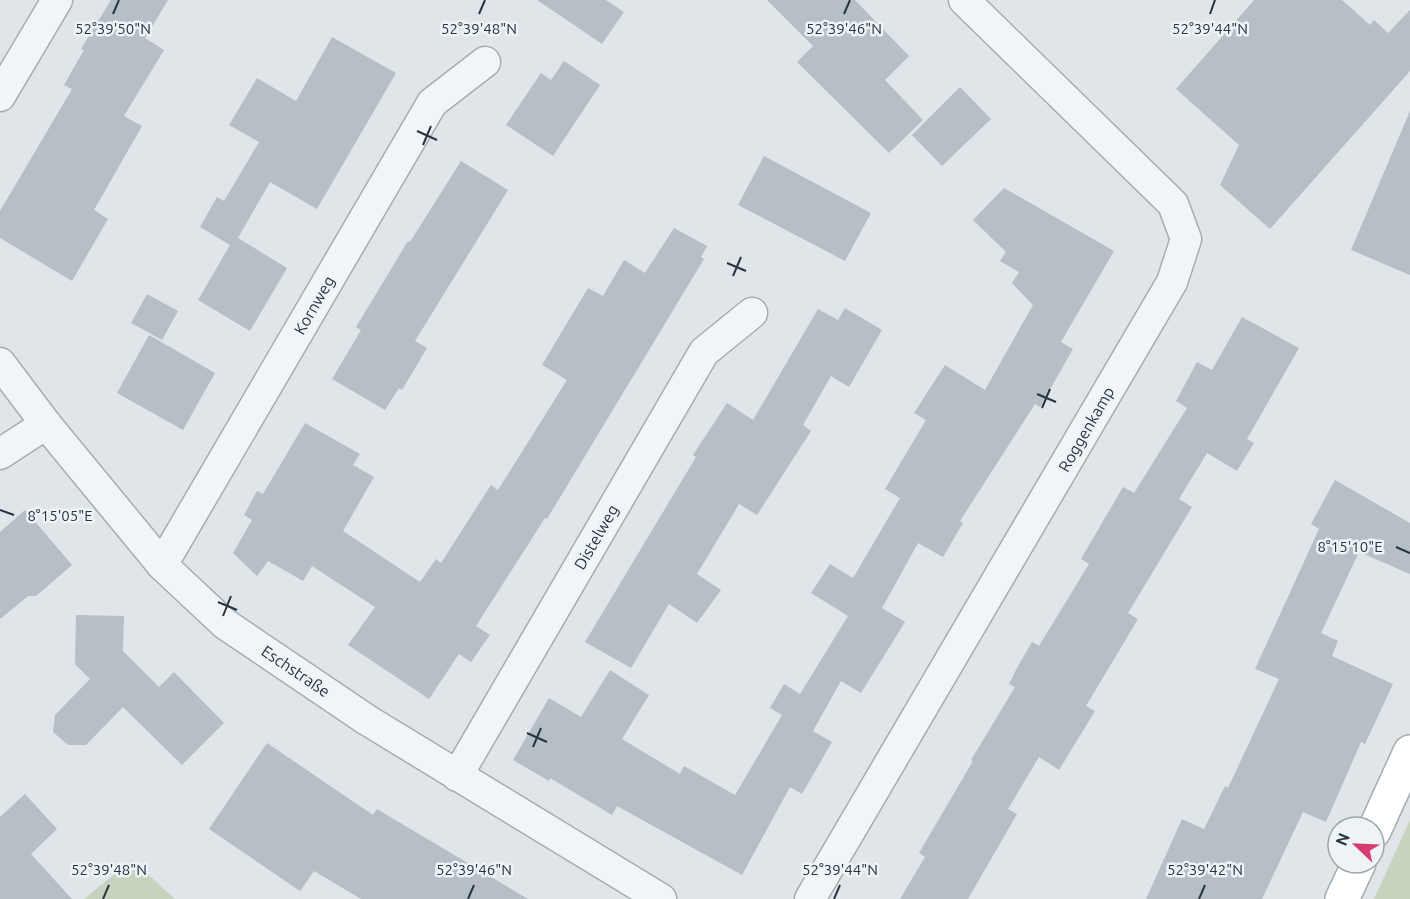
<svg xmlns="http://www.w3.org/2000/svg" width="1410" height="899" font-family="Ubuntu,sans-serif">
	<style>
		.green { fill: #c8d3bf }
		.building { fill: #b6bfc6 }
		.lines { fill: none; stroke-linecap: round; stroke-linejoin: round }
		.street-casing { stroke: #a4adb3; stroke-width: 33 }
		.secondary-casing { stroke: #a4adb3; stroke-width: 36 }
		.street { stroke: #f2f5f7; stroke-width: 30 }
		.secondary { stroke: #fff; stroke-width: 33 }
		.ticks { fill: none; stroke: #273541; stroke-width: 2 }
		.labels { text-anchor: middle; stroke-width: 5; stroke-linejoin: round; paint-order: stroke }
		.street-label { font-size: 16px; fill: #273541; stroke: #eef3f6 }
		.ticks-label { font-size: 15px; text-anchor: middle; fill: #273541; stroke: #eef3f6; stroke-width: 5; stroke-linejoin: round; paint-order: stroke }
	</style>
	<rect width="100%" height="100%" fill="#dfe5e9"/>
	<g class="green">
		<path d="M1410,820v79h-36z"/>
		<path d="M132,860l43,39h-91z"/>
	</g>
	<g class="building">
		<path d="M111,0h57l-23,38 19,12 -40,66 18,10 -48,84 14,9 -36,62 -72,-43v-27l72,-122 -8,-4 20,-35 -3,-1z"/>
		<path d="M537,0h69l18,12 -22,32z"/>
		<path d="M767,0h88l54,56 -24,24 38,40 -34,33 -92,-91 16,-16z"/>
		<path d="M1254,0h88l28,25 4,-5 14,13 22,-23v61l-140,158 -50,-44 19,-40 -63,-56z"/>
		<path d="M332,37l64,36 -79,136 -47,-27 -32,56 49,30 -37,63 -52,-31 32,-55 -30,-18 17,-30 7,4 35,-59 -30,-17 28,-47 39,23z"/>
		<path d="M564,61l36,24 -47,71 -47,-31 35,-52 10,7z"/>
		<path d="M960,87l31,32 -49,47 -30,-31z"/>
		<path d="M1410,111v164l-59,-25z"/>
		<path d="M764,156l107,57 -26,48 -107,-56z"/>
		<path d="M461,161l47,29 -93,151 12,7 -25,42 -3,-2 -14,22 -53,-31 29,-49 -5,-3 52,-86 2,1z"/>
		<path d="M1004,188l110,63 -53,91 12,7 -33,58 -5,-3 -75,117 3,2 -20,34 -25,-14 -36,65 23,14 -44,71 -20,-12 -28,50 19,11 -30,52 -12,-7 -48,88 -125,-69 -5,9 -62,-37 -1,3 -36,-21 36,-62 32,19 29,-47 39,25 -27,44 58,35 4,-8 51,29 47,-80 -12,-7 14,-24 16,10 48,-78 -37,-23 19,-29 23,14 47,-80 -15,-9 41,-69 -12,-7 31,-48 40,25 48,-85 -21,-22 7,-11 -19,-11 6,-9 -33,-32z"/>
		<path d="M674,228l33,18 -6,11 3,2 -157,260 -2,-1 -69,108 14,9 -19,27 -12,-8 -30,45 -81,-54 27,-38 -63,-41 -9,15 -35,-20 -11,15 -24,-23 19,-33 -8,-5 13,-24 6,3 42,-71 55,31 -7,11 21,12 -31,54 77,51 16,-23 5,4 50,-78 7,5 69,-110 -25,-15 46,-77 15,8 21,-36 21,13z"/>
		<path d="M147,294l31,17 -16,29 -31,-17z"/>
		<path d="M845,308l37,22 -33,57 -18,-11 -28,49 8,6 -54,84 -18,-11 -42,70 24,16 -24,33 -28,-19 -38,64 -46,-26 111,-185 -3,-2 34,-52 26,17 65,-111 20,11z"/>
		<path d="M1242,317l57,31 -52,91 7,4 -17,28 -30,-18 -28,46 13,8 -64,106 10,6 -52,87 9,5 -36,59 -20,-13 -31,52 9,5 -49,85h-68l25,-42 -6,-4 54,-92 -2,-1 44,-73 -6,-3 9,-18 14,-24 7,4 50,-82 -8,-5 42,-72 11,6 53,-85 -11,-7 21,-39 15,8z"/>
		<path d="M149,335l66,38 -32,57 -66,-37z"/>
		<path d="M1335,480l75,43v51l-51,-22 -38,81 17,8 -6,15 61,28 -28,60 -4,-2 -35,80 -23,-10 -41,87h-116l36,-80 22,10 21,-43 3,2 51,-109 -24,-10 64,-140 -8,-5z"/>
		<path d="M25,510l47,55 -36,31h-8l-28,23v-87z"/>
		<path d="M76,615l48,1 -1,35 36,36 15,-15 50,51 -42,42 -59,-58 -37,38h-18l-15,-13 2,-17 35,-36 -15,-15z"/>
		<path d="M267,743l106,72 4,-6 151,90h-167l-47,-28 -14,20 -91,-62z"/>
		<path d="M25,794l32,35 -26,25 41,45h-72v-82z"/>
	</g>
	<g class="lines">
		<defs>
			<g id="street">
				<path d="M0,96l57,-96"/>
				<path d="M0,363l46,61 116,141 63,59 142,96 294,179"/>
				<path d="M0,454l46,-30"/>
				<path d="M162,565l270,-462 53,-41"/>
				<path d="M457,776l247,-424 48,-39"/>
				<path d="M810,899l362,-617 14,-43 -13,-35 -209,-204"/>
			</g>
			<g id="secondary">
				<path d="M1374,831l36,-79"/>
				<path d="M1342,899l17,-36"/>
			</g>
		</defs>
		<use href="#street" class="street-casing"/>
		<use href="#secondary" class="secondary-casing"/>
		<use href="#street" class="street"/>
		<use href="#secondary" class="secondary"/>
	</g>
	<path class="ticks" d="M113,14l6,-14M479,14l6,-14M844,14l6,-14M1210,14l5,-14M417,131l20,9M423,145l8,-19M727,263l19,8M733,276l8,-19M1037,394l19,8M1042,408l8,-19M0,510l14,5M1396,547l14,6M218,602l19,8M223,616l8,-20M527,733l20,9M533,747l8,-19M103,899l6,-14M468,899l6,-14M834,899l6,-14M1199,899l6,-14"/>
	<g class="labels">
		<g class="street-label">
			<text transform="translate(314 305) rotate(-60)" y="6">Kornweg</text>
			<text transform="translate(1086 429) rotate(-60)" y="6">Roggenkamp</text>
			<text transform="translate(596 537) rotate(-60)" y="6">Distelweg</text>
			<text transform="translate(296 671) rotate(34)" y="6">Eschstraße</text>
		</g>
	</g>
	<g class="ticks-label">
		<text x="844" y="34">52°39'46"N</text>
		<text x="113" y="34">52°39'50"N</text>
		<text x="479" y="34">52°39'48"N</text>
		<text x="1210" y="34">52°39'44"N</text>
		<text x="60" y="521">8°15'05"E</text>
		<text x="1350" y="552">8°15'10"E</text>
		<text x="109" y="875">52°39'48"N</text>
		<text x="474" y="875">52°39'46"N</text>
		<text x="840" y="875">52°39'44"N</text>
		<text x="1205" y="875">52°39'42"N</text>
	</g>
	<g transform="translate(1356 845) rotate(293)"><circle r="28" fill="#eef3f6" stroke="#9ea7ae" stroke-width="1.5"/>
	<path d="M0-4.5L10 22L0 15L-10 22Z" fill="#d53d70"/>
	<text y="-9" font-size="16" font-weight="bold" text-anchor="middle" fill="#273541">N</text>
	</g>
</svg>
